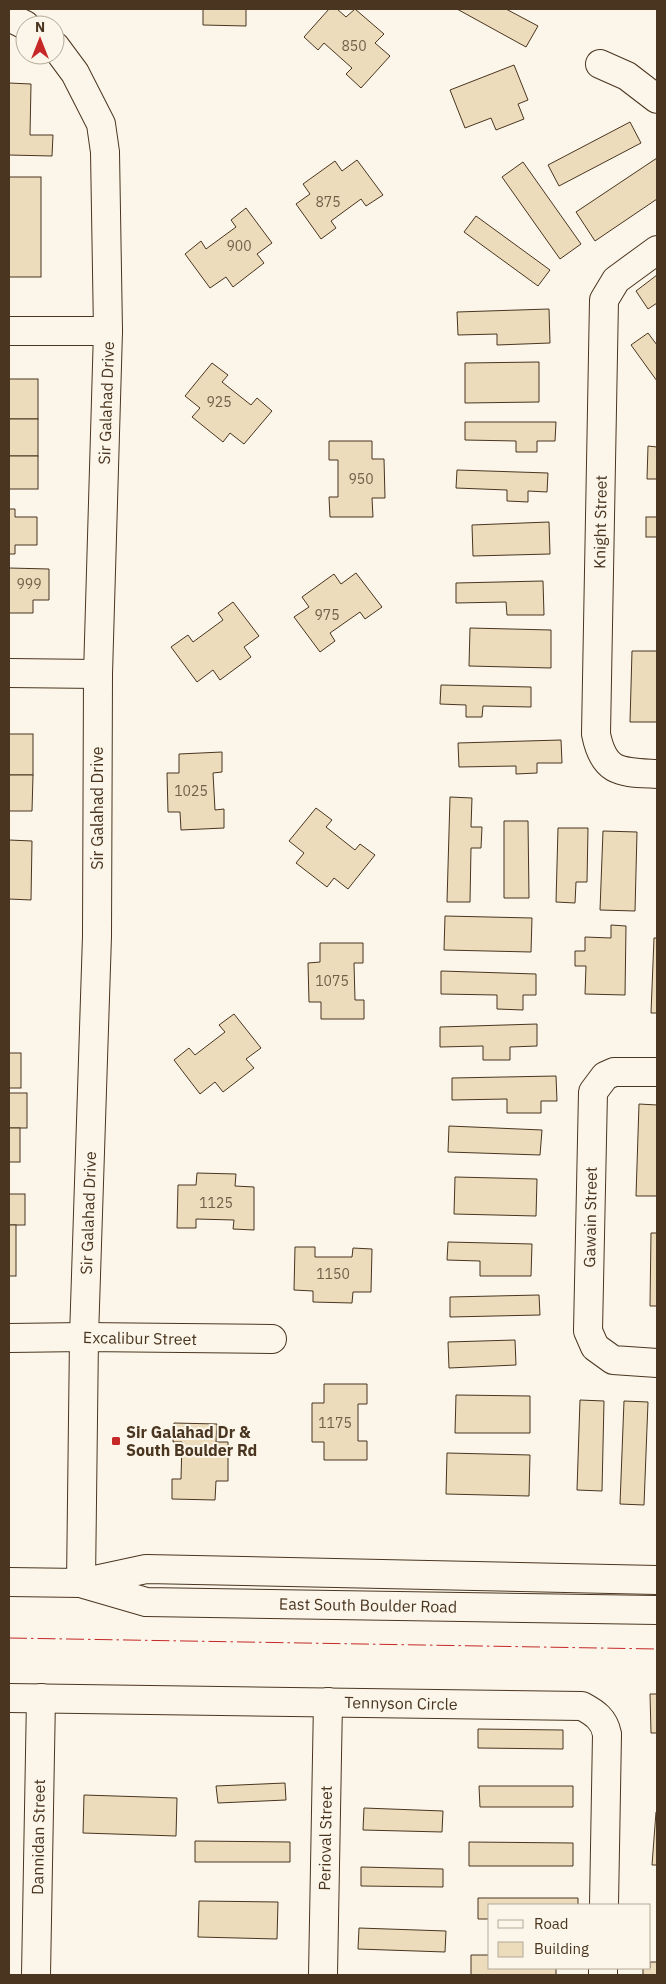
<svg xmlns="http://www.w3.org/2000/svg" width="666" height="1984" font-family="'IBM Plex Sans',sans-serif">
	<style>
		.building { fill: #ecdcbc; stroke: #4a3520 }
		.lines { fill: none; stroke-linecap: round; stroke-linejoin: round }
		.minor-casing { stroke: #4a3520; stroke-width: 30 }
		.major-casing { stroke: #4a3520; stroke-width: 30 }
		.minor { stroke: #fbf6e9; stroke-width: 28 }
		.major { stroke: #fbf6e9; stroke-width: 28 }
		.power { stroke: #c62828; stroke-width: 1; stroke-dasharray: 18 4 2.5 4; stroke-linecap: butt }
		.poi-dot { fill: #c62828; stroke: #fbf6e9; stroke-width: 2 }
		.labels { text-anchor: middle; stroke-width: 4; stroke-linejoin: round; paint-order: stroke }
		.number-label { font-size: 14px; fill: #725f47 }
		.street-label { font-size: 16px; fill: #4a3520; stroke: #fbf6e9 }
		.poi-label { font-size: 16px; font-weight: bold; fill: #4a3520; stroke: #fbf6e9; text-anchor: start }
	</style>
	<rect width="100%" height="100%" fill="#fbf6e9"/>
	<g class="building">
		<path d="M203,9h43v17l-43,-1z"/>
		<path d="M329,9h8l9,8 9,-8 29,25 -9,9 15,13 -29,32 -15,-14 6,-6 -28,-25 -6,7 -14,-13z"/>
		<path d="M457,9h49l32,17 -12,21z"/>
		<path d="M514,65l14,35 -10,4 6,15 -28,11 -5,-12 -26,10 -15,-38z"/>
		<path d="M9,83l22,1 -1,51h23l-1,21 -43,-1z"/>
		<path d="M630,122l11,21 -82,43 -11,-21z"/>
		<path d="M657,158v41l-62,42 -19,-29z"/>
		<path d="M357,160l26,35 -17,11 -5,-7 -30,22 5,7 -15,11 -25,-35 14,-10 -7,-10 32,-23 7,10z"/>
		<path d="M523,162l58,82 -21,15 -58,-82z"/>
		<rect x="9" y="177" width="32" height="100"/>
		<path d="M246,208l26,35 -15,11 7,9 -31,24 -7,-10 -16,11 -25,-34 16,-13 5,8 30,-22 -5,-7z"/>
		<path d="M476,216l74,54 -12,16 -74,-54z"/>
		<path d="M657,275v28l-9,6 -12,-18z"/>
		<path d="M549,309l1,34 -53,2v-11l-39,1 -1,-23z"/>
		<path d="M648,333l9,12v36l-26,-36z"/>
		<path d="M539,362v40l-74,1v-40z"/>
		<path d="M212,363l16,12 -6,7 29,23 6,-7 15,13 -28,33 -14,-11 -7,9 -31,-25 8,-9 -15,-12z"/>
		<rect x="9" y="379" width="29" height="40"/>
		<rect x="9" y="419" width="29" height="37"/>
		<path d="M465,422h91l-1,19h-18v11h-21v-11l-51,-1z"/>
		<path d="M329,441h43v18h12l1,39h-13l1,19h-43l-1,-20h9v-37h-9z"/>
		<path d="M648,446l9,1v32h-10z"/>
		<rect x="9" y="456" width="29" height="33"/>
		<path d="M457,470l91,3 -1,19 -19,-1v11l-21,-1v-11l-51,-2z"/>
		<path d="M9,509h6v8h22v28h-22v9h-6z"/>
		<rect x="646" y="517" width="11" height="20"/>
		<path d="M549,522l1,32 -77,2 -1,-31z"/>
		<path d="M9,568l40,1v31h-16v13h-24z"/>
		<path d="M356,573l26,34 -17,12 -5,-7 -30,21 5,8 -15,11 -26,-35 15,-10 -7,-10 32,-23 7,10z"/>
		<path d="M543,581l1,34h-37l-1,-13 -50,1v-20z"/>
		<path d="M233,602l26,34 -15,11 7,10 -31,23 -7,-10 -16,12 -26,-35 17,-12 5,7 30,-22 -5,-7z"/>
		<path d="M470,628l81,2v38l-82,-2z"/>
		<path d="M632,651h25v71h-27z"/>
		<path d="M441,685l90,2v20l-48,-1 -1,11h-16v-12l-26,-1z"/>
		<rect x="9" y="734" width="24" height="41"/>
		<path d="M561,740l1,23h-25v10l-21,1v-8l-57,1 -1,-24z"/>
		<path d="M222,752v20l-9,1 2,37 9,-1v19l-43,2 -1,-18h-12l-1,-39h12v-19z"/>
		<path d="M9,775h24l-1,36h-23z"/>
		<path d="M450,797l22,1 -1,29h11l-1,21h-10l-1,54h-23z"/>
		<path d="M316,808l16,12 -6,7 29,23 5,-6 15,11 -27,34 -14,-11 -7,9 -31,-24 8,-10 -15,-12z"/>
		<path d="M504,821h24l1,77h-25z"/>
		<path d="M558,828h30l-1,54h-11l-1,21 -19,-1z"/>
		<path d="M603,831l34,1 -2,79 -35,-1z"/>
		<path d="M9,840l23,1 -1,59 -22,-1z"/>
		<path d="M445,916l87,2 -1,34 -87,-2z"/>
		<path d="M611,925l15,1 -1,69 -40,-1 1,-28h-11v-15h10v-14l26,1z"/>
		<path d="M654,938h3v75h-6z"/>
		<path d="M320,943h43v20h-9l1,37h9v19h-43v-17h-12l-1,-39 12,-1z"/>
		<path d="M441,971l95,3v21h-13v15l-26,-1v-14l-56,-1z"/>
		<path d="M234,1014l27,34 -15,11 8,9 -31,24 -8,-10 -15,12 -26,-34 15,-12 6,7 30,-23 -6,-7z"/>
		<path d="M537,1024v22l-27,1v13h-27v-14l-43,1v-20z"/>
		<rect x="9" y="1053" width="12" height="35"/>
		<path d="M556,1076l1,25h-16v12h-34v-14l-55,1v-22z"/>
		<rect x="9" y="1093" width="18" height="35"/>
		<path d="M639,1104l18,1v91h-21z"/>
		<path d="M449,1126l93,4 -2,25 -92,-3z"/>
		<rect x="9" y="1128" width="11" height="34"/>
		<path d="M197,1173l39,1 -1,12 19,1v43l-21,-1 1,-9 -38,-1v9h-19l1,-43h18z"/>
		<path d="M455,1177l82,2 -1,37 -82,-2z"/>
		<rect x="9" y="1194" width="16" height="31"/>
		<rect x="9" y="1225" width="7" height="51"/>
		<path d="M651,1233h6v73h-7z"/>
		<path d="M448,1242l84,2 -1,32h-51v-15l-33,-1z"/>
		<path d="M295,1247h20v10h37l1,-9 19,1 -1,43h-18l-1,11 -39,-1v-11l-19,-1z"/>
		<path d="M539,1295l1,20 -90,2v-20z"/>
		<path d="M515,1340l1,25 -67,3 -1,-26z"/>
		<path d="M324,1384h43v20h-9v37h9v19h-43v-18h-12v-39h12z"/>
		<path d="M456,1395l74,1v37h-75z"/>
		<path d="M580,1400l24,1 -2,90 -25,-1z"/>
		<path d="M624,1401l24,1 -4,103 -24,-1z"/>
		<path d="M174,1423l43,1 -1,18h12v39h-12l-1,19 -43,-1v-20h9l1,-37h-9z"/>
		<path d="M447,1453l83,2 -1,41 -83,-2z"/>
		<path d="M650,1694h7v39h-6z"/>
		<path d="M478,1729l85,1v19l-85,-1z"/>
		<path d="M285,1783l1,17 -68,3 -2,-17z"/>
		<path d="M479,1786h94v21h-93z"/>
		<path d="M84,1795l93,3 -1,38 -93,-3z"/>
		<path d="M364,1808l79,3 -1,21 -79,-2z"/>
		<path d="M656,1812h1v53h-5z"/>
		<path d="M195,1841l95,1v20h-95z"/>
		<path d="M469,1842l104,1v23h-104z"/>
		<path d="M361,1867l82,2v18l-82,-1z"/>
		<path d="M478,1898h100v7h-88v14h-12z"/>
		<path d="M199,1901l79,1 -1,37 -79,-2z"/>
		<path d="M359,1928l87,3 -1,21 -87,-3z"/>
		<path d="M471,1955h19v13h66v7h-85z"/>
		<path d="M650,1962h7v13h-14v-7h7z"/>
	</g>
	<g class="lines">
		<defs>
			<g id="minor">
				<path d="M9,17l16,8"/>
				<path d="M55,46l20,27 26,51 4,28 3,179 -10,343 -1,262 -13,401 -3,246"/>
				<path d="M600,64l27,12 30,23"/>
				<path d="M657,250l-41,30 -12,20 -8,434c8,40 25,38 61,40"/>
				<path d="M9,331h99"/>
				<path d="M9,673l89,1"/>
				<path d="M657,1072h-43l-9,4 -12,16 -5,239 7,16 18,13 44,3"/>
				<path d="M9,1338l75,-1 188,2"/>
				<path d="M9,1698l573,8c13,7 22,13 25,28l-3,171"/>
				<path d="M36,1975l5,-277"/>
				<path d="M323,1975l5,-273"/>
				<path d="M603,1975v-7"/>
			</g>
			<g id="major">
				<path d="M9,1582l72,1 65,-14 511,11"/>
				<path d="M84,1584l62,18 511,8"/>
			</g>
		</defs>
		<use href="#minor" class="minor-casing"/>
		<use href="#major" class="major-casing"/>
		<use href="#minor" class="minor"/>
		<use href="#major" class="major"/>
		<path class="power" d="M9,1638l648,11"/>
	</g>
	<rect class="poi-dot" x="111" y="1436" width="10" height="10" rx="2.5"/>
	<g class="labels">
		<g class="number-label">
			<text x="354" y="51">850</text>
			<text x="328" y="207">875</text>
			<text x="239" y="251">900</text>
			<text x="219" y="407">925</text>
			<text x="361" y="484">950</text>
			<text x="29" y="589">999</text>
			<text x="327" y="620">975</text>
			<text x="191" y="796">1025</text>
			<text x="332" y="986">1075</text>
			<text x="216" y="1208">1125</text>
			<text x="333" y="1279">1150</text>
			<text x="335" y="1428">1175</text>
		</g>
		<g class="street-label">
			<text transform="translate(106 403) rotate(-88)" y="6">Sir Galahad Drive</text>
			<text transform="translate(600 522) rotate(-89)" y="6">Knight Street</text>
			<text transform="translate(97 808) rotate(-90)" y="6">Sir Galahad Drive</text>
			<text transform="translate(88 1213) rotate(-88)" y="6">Sir Galahad Drive</text>
			<text transform="translate(590 1217) rotate(-89)" y="6">Gawain Street</text>
			<text transform="translate(140 1338) rotate(1)" y="6">Excalibur Street</text>
			<text transform="translate(368 1605) rotate(1)" y="6">East South Boulder Road</text>
			<text transform="translate(401 1703) rotate(1)" y="6">Tennyson Circle</text>
			<text transform="translate(38 1837) rotate(-89)" y="6">Dannidan Street</text>
			<text transform="translate(325 1838) rotate(-89)" y="6">Perioval Street</text>
		</g>
		<g class="poi-label">
			<text x="126" y="1438">Sir Galahad Dr &amp;<tspan x="126" dy="18">South Boulder Rd</tspan></text>
		</g>
	</g>
	<rect width="666" height="1984" fill="none" stroke="#4a3520" stroke-width="20"/>
	<rect x="488" y="1904" width="162" height="65" fill="#fbf6e9" stroke="#b4a999"/>
	<rect x="498" y="1920" width="25" height="8" fill="#fbf6e9" stroke="#b4a999"/>
	<text x="534" y="1929" font-size="15" fill="#4a3520">Road</text>
	<rect x="498" y="1942" width="25" height="15" fill="#ecdcbc" stroke="#b4a999"/>
	<text x="534" y="1954" font-size="15" fill="#4a3520">Building</text>
	<g transform="translate(40 40)"><circle r="24" fill="#fbf6e9" stroke="#b4a999"/>
	<path d="M0-4L9 19L0 12L-9 19Z" fill="#c62828"/>
	<text y="-8" font-size="14" font-weight="bold" text-anchor="middle" fill="#4a3520">N</text>
	</g>
</svg>
